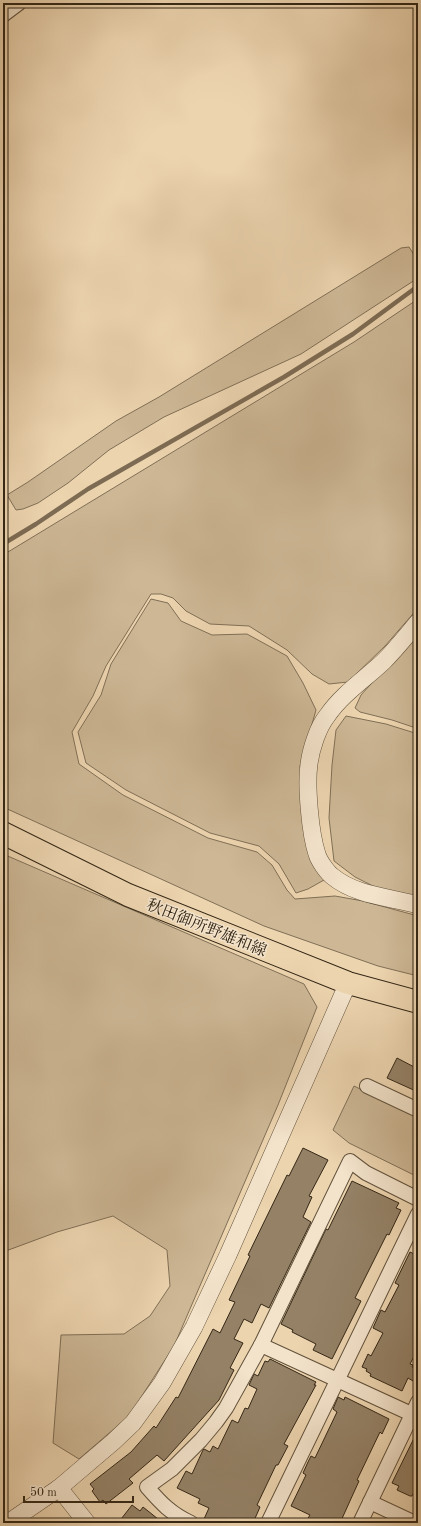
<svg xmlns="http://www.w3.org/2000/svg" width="421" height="1526" font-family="'Old Standard TT','Noto Serif JP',serif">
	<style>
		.green { fill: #cdb795; stroke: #806f56 }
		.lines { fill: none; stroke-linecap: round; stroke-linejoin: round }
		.stream { stroke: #7d6b53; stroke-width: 4.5 }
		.building { fill: #948166; stroke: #342716 }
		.minor-casing { stroke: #62523c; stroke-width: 16 }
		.tertiary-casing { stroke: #62523c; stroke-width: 18 }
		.primary-casing { stroke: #342716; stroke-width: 24 }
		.minor { stroke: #f3e3cb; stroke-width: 14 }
		.tertiary { stroke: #f3e3cb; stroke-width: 17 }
		.primary { stroke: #ecd4af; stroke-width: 22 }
		.labels { text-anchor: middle; stroke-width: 3; stroke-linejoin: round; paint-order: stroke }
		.street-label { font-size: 16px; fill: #342716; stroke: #f3e3cb }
	</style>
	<rect width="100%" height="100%" fill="#ecd4af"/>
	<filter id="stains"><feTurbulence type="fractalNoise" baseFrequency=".005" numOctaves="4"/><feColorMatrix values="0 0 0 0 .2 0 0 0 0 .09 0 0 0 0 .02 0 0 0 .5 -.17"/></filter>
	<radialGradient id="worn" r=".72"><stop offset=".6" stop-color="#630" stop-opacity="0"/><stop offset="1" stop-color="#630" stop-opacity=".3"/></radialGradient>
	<g class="green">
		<path d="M409,247l9,14v17l-117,76 -137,63 -55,33 -41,33 -30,20 -15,6 -7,1 -9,-15 21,-13 88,-61 43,-24 242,-149z"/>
		<path d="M418,299v309l-33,38 -37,36 -19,2 -17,-10 -25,-24 -38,-24 -39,-2 -24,-13 -13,-13 -12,-4h-10l-45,72 -13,30 -21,36 7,32 44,31 85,43 49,14 15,13 15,25 8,9 40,-3 28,5 55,15v60l-40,-10 -114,-40 -261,-119v-252l351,-213z"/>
		<path d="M151,599l17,4 13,18 31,14 35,-1 40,22 16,27 13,27 -16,56 24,114 -16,9 -12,4 -17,-29 -20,-18 -49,-13 -84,-43 -40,-27 -8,-31 23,-37 10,-31z"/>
		<path d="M418,632v95h-5l-21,-7 -32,-8 -5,-4 6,-13z"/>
		<path d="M346,716l40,8 32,10v163l-39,-8 -24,-12 -21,-16 -5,-43 3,-53 4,-35z"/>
		<path d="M3,854l301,130 13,23 -39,98 -104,241 -45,70 -50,43 -26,-16 8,-108 63,-1 26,-18 20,-30 -3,-36 -54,-34 -56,16 -54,20z"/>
		<path d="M354,1086l64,31v60l-69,-34 -16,-13z"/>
	</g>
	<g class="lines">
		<path class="stream" d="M3,544l33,-20 52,-35 196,-112 69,-43 65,-48"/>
	</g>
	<g class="building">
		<path d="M397,1058l21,11v23l-31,-14z"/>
		<path d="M303,1148l25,12 -19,36 3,1 -9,20 8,5 -42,86 -8,-4 -9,19 -8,-4 -10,20 9,4 -13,25 4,2 -15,30 -55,61 -7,-6 -28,24 4,4 -27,21 -3,-4 -3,2 -8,-11 2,-2 -4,-5 41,-32 23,-26 2,2 20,-31 2,1 35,-69 7,4 15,-31 -6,-2 21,-44 -2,-1 39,-80 2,1z"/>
		<path d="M352,1181l47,22 -3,5 5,2 -12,25 -2,-1 -32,64 6,3 -29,58 -19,-9 3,-6 -24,-12 1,-2 -12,-6 45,-95 2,1z"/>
		<path d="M410,1252l8,4v93l-8,15 3,1 -1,2 6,2v2l-5,10 -5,-3 -6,13 -32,-15 1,-2 -5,-3 1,-2 -5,-2 6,-13 3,2 12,-23 -10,-5 8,-18 4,2 14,-27 -4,-2z"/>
		<path d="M270,1359l46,23 -2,3h2l-32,59 4,2 -10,19h-2l-19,40 3,2 -7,16h-42l-7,-4 5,-11 -11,-5 2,-4 -23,-11 9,-17 6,3 11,-24 1,-1 6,3 3,-6 5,3 14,-29 6,3 7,-15 3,1 9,-20 -8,-4 5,-11 4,2 7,-15 3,1z"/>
		<path d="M338,1397l6,3 1,-3 44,22 -7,15 -2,-2 -23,48 2,1 -19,42h-35l5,-8 -19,-9 15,-31 -3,-2 5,-11 3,-6 4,2 22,-46 -4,-3z"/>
		<path d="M418,1430v53l-6,13h-2l-13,-6 2,-4 -7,-3z"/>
		<path d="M132,1505l8,6 3,-4 20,16h-45z"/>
	</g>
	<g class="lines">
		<defs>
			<g id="minor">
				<path d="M3,15l16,-12"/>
				<path d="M367,1086l51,24"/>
				<path d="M261,1345l157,72"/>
				<path d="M370,1502l45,21"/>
				<path d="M191,1523c-20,-9 -30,-20 -44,-36l25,-18 29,-29 15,-18 10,-14 35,-63 89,-184 16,12 52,26"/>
				<path d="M268,1523l150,-309"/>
				<path d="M360,1523l58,-121"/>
			</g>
			<g id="tertiary">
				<path d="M418,622c-11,13 -22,27 -34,39 -19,18 -42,33 -57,55 -9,11 -16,33 -18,48 -3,21 1,69 8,90 2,7 10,18 15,22 24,20 58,21 86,29"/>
				<path d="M59,1488l28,35"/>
				<path d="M8,1523l51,-35 54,-46 20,-19 29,-40 32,-56 34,-72 120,-272"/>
			</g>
			<path id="primary" d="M3,833l125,62 220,88 70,19"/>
		</defs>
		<use href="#minor" class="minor-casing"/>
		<use href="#tertiary" class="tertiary-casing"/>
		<use href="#primary" class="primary-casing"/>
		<use href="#minor" class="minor"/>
		<use href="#tertiary" class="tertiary"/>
		<use href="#primary" class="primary"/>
	</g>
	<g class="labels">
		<g class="street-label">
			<text transform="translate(207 927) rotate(22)" y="6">秋田御所野雄和線</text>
		</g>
	</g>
	<rect width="421" height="1526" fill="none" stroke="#ecd4af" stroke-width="16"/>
	<rect x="4" y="4" width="413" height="1518" fill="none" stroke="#342716" stroke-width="2"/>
	<rect x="8" y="8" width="405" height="1510" fill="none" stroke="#342716"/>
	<path d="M24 1496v6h109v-6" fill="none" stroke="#342716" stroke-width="2"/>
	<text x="30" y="1496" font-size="12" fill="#342716" stroke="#f3e3cb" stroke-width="3" paint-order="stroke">50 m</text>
	<rect width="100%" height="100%" filter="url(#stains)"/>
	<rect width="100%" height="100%" fill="url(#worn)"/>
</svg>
